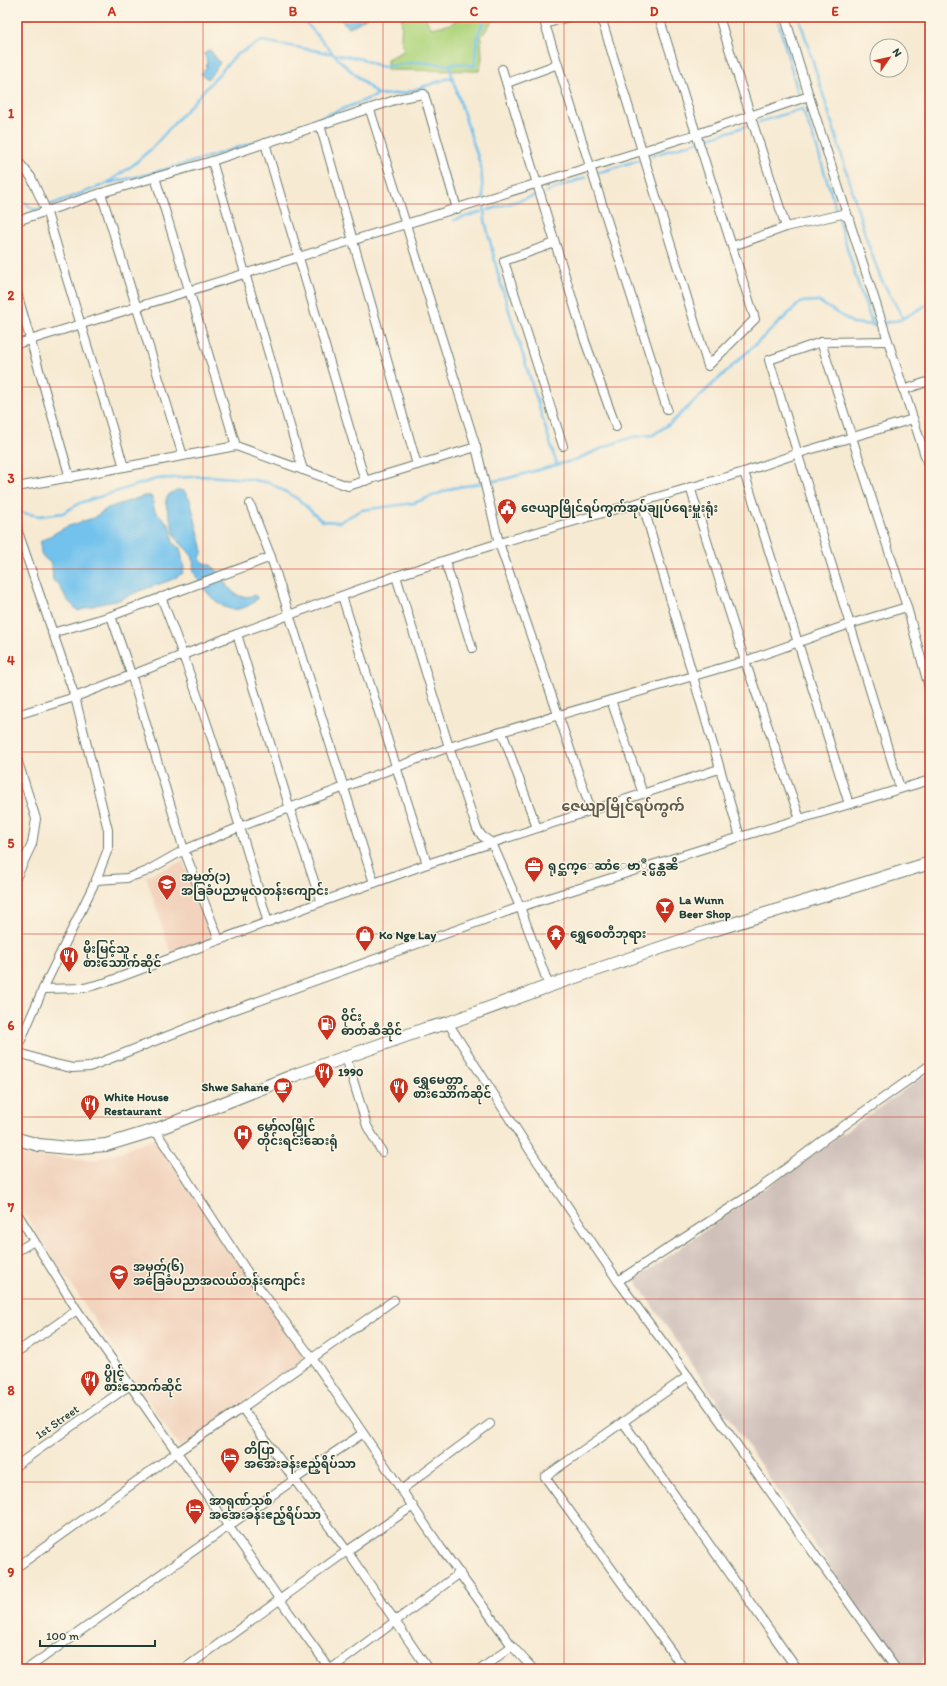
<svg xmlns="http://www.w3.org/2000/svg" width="947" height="1686" font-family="Itim,'Noto Sans Myanmar',sans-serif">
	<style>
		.built { fill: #f2d4be }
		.industrial { fill: #cfc0ba }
		.green { fill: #b0d67f; stroke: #688a5a }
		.water { fill: #72c2ed; stroke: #488090 }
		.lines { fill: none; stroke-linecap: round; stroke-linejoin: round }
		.stream { stroke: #72c2ed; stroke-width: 2.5 }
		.minor-casing { stroke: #6b7a6c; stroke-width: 10 }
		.secondary-casing { stroke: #6b7a6c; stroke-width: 14 }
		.minor { stroke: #fff; stroke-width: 8 }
		.secondary { stroke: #fff; stroke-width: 12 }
		.grid { fill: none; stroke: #c8321e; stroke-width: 1; stroke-opacity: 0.55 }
		.labels { text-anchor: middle; stroke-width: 3; stroke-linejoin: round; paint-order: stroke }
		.poi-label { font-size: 12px; font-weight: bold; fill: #1f3d34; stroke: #fcf5e5; text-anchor: start }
		.street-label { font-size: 12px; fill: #1f3d34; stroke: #fcf5e5 }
		.quarter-label { font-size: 14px; font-weight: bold; fill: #615b4d; stroke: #fcf5e5 }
		.neatline { fill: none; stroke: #c8321e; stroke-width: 1.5 }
		.grid-label { font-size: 13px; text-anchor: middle; font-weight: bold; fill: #c8321e }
	</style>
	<rect width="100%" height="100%" fill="#fcf5e5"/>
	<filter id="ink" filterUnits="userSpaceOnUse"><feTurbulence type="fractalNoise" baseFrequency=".025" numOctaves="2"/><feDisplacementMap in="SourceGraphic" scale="8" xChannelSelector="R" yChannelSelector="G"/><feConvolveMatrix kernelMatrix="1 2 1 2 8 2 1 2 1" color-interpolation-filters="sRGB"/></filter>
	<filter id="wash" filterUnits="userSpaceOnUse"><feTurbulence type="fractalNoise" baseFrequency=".012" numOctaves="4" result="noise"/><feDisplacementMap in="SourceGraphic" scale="16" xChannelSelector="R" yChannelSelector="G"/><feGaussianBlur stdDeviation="0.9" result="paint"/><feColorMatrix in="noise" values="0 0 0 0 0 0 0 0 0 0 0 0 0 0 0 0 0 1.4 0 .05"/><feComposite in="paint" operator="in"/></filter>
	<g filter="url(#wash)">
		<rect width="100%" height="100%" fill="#f7ead3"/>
		<g class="built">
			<path d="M183,861l32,78 -44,15 -25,-78z"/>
			<path d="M156,1139l152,220 -126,92 -165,-248v-51l15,4 63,4z"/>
		</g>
		<path class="industrial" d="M930,1072v572l-11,25h-20l-264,-389z"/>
		<path class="green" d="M402,17h23l6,11 20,-4 8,-7h36l-14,20 1,22 -3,12 -92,-1v-11l17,-8 -3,-11z"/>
		<g class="water">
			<path d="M338,17h29l-12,8 -7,2z"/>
			<path d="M210,50l10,13 -12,16 -7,-5c6,-6 8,-12 3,-20z"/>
			<path d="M179,490l5,1 6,9 12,47v6l-2,5 2,4c28,6 21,43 53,33l2,3c-2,5 -9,8 -14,10 -4,1 -8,2 -12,1 -14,-2 -33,-25 -37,-38 -2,-5 1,-10 -2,-15 -4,-6 -11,-11 -16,-18 -3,-5 -3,-12 -5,-17 -4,-15 -12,-26 8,-31z"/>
			<path d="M144,496h7c2,4 2,10 4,15 4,5 10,8 14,14 6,9 -1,18 11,23l4,19 -1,6 -12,7 -32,11 -20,9 -23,5 -18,6 -11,-11 -9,-17 -5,-2c-1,-4 0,-10 -1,-14 -4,-11 -14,-6 -11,-26l25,-14 27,-9 15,-10z"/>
		</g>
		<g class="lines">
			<g class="stream">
				<path d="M301,17l38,43 39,35"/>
				<path d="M777,17l21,76"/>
				<path d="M799,17l37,119 31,105 14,38 22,39"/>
				<path d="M452,77l29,90 4,53 14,58 58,187"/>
				<path d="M759,122l43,-13 13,33 21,67"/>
				<path d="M651,156l96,-30"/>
				<path d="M598,173l41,-13"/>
				<path d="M108,183l37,-8 54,-15 75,-24 104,-41 27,-2 47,-16 -2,-12 7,-2 18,3c0,-17 1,-35 12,-49"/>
				<path d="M546,192l40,-15"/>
				<path d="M17,202l6,-1 11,9 16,-5 56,-21 27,-19 18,-16 85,-94 26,-14 100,18 19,8 37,-5 32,3"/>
				<path d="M488,210l46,-14"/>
				<path d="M454,220l27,-8"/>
				<path d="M839,221l19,63 15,41"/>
				<path d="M17,512l23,4 23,-3 17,-10 76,-24 50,-3 43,3 21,4 28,16 24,22 17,1 23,-12 52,-7 39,-15 52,-9 70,-19 37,-16 21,-7 20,-2 19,-13 129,-120 17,-1 35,22 20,2 27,-5 30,-17"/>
			</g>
		</g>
	</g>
	<g filter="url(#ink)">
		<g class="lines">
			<defs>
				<g id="minor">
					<path d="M568,17l-23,7 122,385"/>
					<path d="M601,17l107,349 47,-47 -96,-302"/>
					<path d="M719,17l67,210"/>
					<path d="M785,17l24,79 121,375"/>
					<path d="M502,69l83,272 31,86"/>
					<path d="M507,83l51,-19"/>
					<path d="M370,110l106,337 23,96 92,267"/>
					<path d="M320,125l97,340"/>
					<path d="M265,143l100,338"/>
					<path d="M17,160l14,17 15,33 78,257"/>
					<path d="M212,161l91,309"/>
					<path d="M155,177l81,269"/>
					<path d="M101,193l82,263"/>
					<path d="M17,221l84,-28 111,-32 189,-63 23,-4 33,115"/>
					<path d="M555,243l-51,18 59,185"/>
					<path d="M733,246l53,-19 56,-13 8,5"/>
					<path d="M17,293l53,185"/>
					<path d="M888,341l-67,1 -52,18 131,428"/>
					<path d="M821,342l86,265 23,84"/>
					<path d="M17,344l680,-210 112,-38"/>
					<path d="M903,390l27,-9"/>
					<path d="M744,472l105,332"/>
					<path d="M17,487l219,-41 112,40 128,-39"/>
					<path d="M690,487l55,174 55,158"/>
					<path d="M642,502l98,335"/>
					<path d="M250,504l21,53 103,326"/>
					<path d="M17,529l58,168 33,133v19l-12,31 -53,109 -26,60"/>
					<path d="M445,561l27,87"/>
					<path d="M396,576l53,171 28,82 5,7 10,7 28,64 29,79"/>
					<path d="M342,596l85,268"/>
					<path d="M161,597c42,107 76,216 107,326"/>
					<path d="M111,616l20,58 53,176 35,90"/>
					<path d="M52,633l59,-17 160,-59"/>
					<path d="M237,634l53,175 31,93"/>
					<path d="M611,700l32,94"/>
					<path d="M17,715l58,-18 162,-63 159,-58 103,-33 245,-71 55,-19 114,-34"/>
					<path d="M502,732l35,96"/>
					<path d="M17,759l19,60 -4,25 -15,32"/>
					<path d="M96,880l31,-2 18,-6 39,-22 56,-23 209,-80 296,-86 105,-37 57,-17"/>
					<path d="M43,989l41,-1 23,-6 214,-80 106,-38 292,-95"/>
					<path d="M448,1023l83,129 87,129 70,95 208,293"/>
					<path d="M17,1052l33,11 22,5 17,-1 139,-55 292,-105 220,-70 190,-57"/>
					<path d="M346,1057l21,69 15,26"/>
					<path d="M155,1130l93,143 64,85 129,190 71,98 21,23"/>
					<path d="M17,1213l60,97 53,75 150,215 50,69"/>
					<path d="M17,1251l17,-10"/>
					<path d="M618,1281l141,-92 63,-48 108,-76"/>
					<path d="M17,1352l60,-42"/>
					<path d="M242,1408l105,143 81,118"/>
					<path d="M623,1422l174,247"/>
					<path d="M17,1465l113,-80"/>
					<path d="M401,1490l89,-66"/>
					<path d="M17,1567l160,-115 65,-44 152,-108"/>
					<path d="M27,1669l268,-190 67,-45"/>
					<path d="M184,1669l163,-118 66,-45"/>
					<path d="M331,1669l129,-96"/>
					<path d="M481,1669l31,-23"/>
					<path d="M684,1669l-139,-192 143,-101"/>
				</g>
				<path id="secondary" d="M17,1139l22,6 29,3 38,-3 49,-15 140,-55 130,-46 23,-6 101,-37 158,-54 223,-69"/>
			</defs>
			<use href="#minor" class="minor-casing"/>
			<use href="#secondary" class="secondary-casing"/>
			<use href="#minor" class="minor"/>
			<use href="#secondary" class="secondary"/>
		</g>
	</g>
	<path class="grid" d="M203,17v1652M383,17v1652M564,17v1652M744,17v1652M17,204h913M17,387h913M17,569h913M17,752h913M17,934h913M17,1117h913M17,1299h913M17,1482h913"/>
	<defs>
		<symbol id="civic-pin" viewBox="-11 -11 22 30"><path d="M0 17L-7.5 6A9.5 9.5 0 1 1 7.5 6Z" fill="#c8321e" stroke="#fcf5e5"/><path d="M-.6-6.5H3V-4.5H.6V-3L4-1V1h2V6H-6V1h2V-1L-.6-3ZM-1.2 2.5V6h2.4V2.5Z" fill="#fff"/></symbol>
		<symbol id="office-pin" viewBox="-11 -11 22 30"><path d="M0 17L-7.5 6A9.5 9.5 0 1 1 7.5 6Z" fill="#c8321e" stroke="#fcf5e5"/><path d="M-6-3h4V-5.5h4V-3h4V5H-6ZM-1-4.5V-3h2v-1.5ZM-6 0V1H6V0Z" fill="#fff"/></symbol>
		<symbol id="school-pin" viewBox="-11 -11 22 30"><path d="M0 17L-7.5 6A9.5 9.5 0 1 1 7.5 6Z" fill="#c8321e" stroke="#fcf5e5"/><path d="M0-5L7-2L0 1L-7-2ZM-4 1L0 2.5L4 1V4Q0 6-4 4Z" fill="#fff"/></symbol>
		<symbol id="bar-pin" viewBox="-11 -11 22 30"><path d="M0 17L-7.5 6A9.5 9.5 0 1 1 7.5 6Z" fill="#c8321e" stroke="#fcf5e5"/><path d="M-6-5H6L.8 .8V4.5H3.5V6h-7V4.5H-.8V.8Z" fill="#fff"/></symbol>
		<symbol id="temple-pin" viewBox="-11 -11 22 30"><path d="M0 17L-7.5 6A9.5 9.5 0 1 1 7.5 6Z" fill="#c8321e" stroke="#fcf5e5"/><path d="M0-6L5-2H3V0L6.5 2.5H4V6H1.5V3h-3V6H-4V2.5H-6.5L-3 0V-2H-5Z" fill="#fff"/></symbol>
		<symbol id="shop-pin" viewBox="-11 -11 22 30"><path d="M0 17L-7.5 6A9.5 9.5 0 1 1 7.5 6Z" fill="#c8321e" stroke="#fcf5e5"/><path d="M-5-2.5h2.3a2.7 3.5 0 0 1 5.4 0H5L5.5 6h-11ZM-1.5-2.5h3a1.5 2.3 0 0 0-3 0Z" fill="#fff"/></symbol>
		<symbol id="restaurant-pin" viewBox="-11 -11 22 30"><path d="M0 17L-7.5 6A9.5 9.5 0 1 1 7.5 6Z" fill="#c8321e" stroke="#fcf5e5"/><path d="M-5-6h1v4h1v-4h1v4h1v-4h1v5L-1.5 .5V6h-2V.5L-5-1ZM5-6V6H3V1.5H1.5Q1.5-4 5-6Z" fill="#fff"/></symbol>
		<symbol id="fuel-pin" viewBox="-11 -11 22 30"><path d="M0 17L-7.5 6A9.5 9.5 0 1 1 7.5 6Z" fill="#c8321e" stroke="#fcf5e5"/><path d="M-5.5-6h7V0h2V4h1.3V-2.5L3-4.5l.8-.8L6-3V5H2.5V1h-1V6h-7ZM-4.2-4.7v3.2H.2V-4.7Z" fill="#fff"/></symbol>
		<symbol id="cafe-pin" viewBox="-11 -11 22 30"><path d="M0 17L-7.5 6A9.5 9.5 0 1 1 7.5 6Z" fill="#c8321e" stroke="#fcf5e5"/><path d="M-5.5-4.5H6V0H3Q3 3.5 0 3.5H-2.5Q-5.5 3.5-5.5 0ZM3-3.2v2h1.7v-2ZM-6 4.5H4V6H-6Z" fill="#fff"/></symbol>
		<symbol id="hospital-pin" viewBox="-11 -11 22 30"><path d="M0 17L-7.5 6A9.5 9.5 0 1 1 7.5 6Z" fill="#c8321e" stroke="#fcf5e5"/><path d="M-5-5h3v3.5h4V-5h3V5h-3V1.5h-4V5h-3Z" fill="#fff"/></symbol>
		<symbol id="hotel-pin" viewBox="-11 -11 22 30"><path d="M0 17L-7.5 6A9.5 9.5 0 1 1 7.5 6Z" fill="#c8321e" stroke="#fcf5e5"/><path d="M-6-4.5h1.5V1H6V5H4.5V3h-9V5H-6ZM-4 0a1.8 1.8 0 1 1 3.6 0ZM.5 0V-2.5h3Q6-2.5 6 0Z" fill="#fff"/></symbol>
	</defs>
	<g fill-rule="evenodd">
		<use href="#civic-pin" x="496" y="497" width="22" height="30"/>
		<use href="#office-pin" x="523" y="855" width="22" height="30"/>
		<use href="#school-pin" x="156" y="873" width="22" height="30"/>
		<use href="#bar-pin" x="654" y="896" width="22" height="30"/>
		<use href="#temple-pin" x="545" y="923" width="22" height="30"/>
		<use href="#shop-pin" x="354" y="924" width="22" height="30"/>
		<use href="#restaurant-pin" x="58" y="945" width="22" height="30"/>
		<use href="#fuel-pin" x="316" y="1013" width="22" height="30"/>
		<use href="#restaurant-pin" x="313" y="1061" width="22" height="30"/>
		<use href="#cafe-pin" x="272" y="1076" width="22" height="30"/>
		<use href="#restaurant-pin" x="388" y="1076" width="22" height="30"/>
		<use href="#restaurant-pin" x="79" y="1093" width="22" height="30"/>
		<use href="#hospital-pin" x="232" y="1123" width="22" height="30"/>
		<use href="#school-pin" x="108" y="1263" width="22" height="30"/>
		<use href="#restaurant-pin" x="79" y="1369" width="22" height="30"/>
		<use href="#hotel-pin" x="219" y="1446" width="22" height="30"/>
		<use href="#hotel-pin" x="184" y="1497" width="22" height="30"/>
	</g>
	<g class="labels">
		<g class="poi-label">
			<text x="521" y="512">ဇေယျာမြိုင်ရပ်ကွက်အုပ်ချုပ်ရေးမှူးရုံး</text>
			<text x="548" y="870">ရုင္ဆက္ေဆာံေဗာ္ဍဳင္မန္တၼိ</text>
			<text x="181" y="881">အမှတ်(၁)<tspan x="181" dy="14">အခြခံပညာမူလတန်းကျောင်း</tspan></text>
			<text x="679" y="904">La Wunn<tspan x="679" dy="14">Beer Shop</tspan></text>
			<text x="570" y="938">ရွှေစေတီဘုရား</text>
			<text x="379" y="939">Ko Nge Lay</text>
			<text x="83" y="953">မိုးမြင့်သူ<tspan x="83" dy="14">စားသောက်ဆိုင်</tspan></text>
			<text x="341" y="1021">ဝိုင်း<tspan x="341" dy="14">ဓာတ်ဆီဆိုင်</tspan></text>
			<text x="338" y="1076">1990</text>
			<text x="413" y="1084">ရွှေမေတ္တာ<tspan x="413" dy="14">စားသောက်ဆိုင်</tspan></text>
			<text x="269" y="1091" text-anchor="end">Shwe Sahane</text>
			<text x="104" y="1101">White House<tspan x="104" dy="14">Restaurant</tspan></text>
			<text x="257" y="1131">မော်လမြိုင်<tspan x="257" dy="14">တိုင်းရင်းဆေးရုံ</tspan></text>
			<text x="133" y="1271">အမှတ်(၆)<tspan x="133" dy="14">အခြေခံပညာအလယ်တန်းကျောင်း</tspan></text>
			<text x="104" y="1377">ပွိုင့်<tspan x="104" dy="14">စားသောက်ဆိုင်</tspan></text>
			<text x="244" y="1454">တိပြာ<tspan x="244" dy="14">အအေးခန်းဧည့်ရိပ်သာ</tspan></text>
			<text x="209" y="1505">အာရုဏ်သစ်<tspan x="209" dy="14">အအေးခန်းဧည့်ရိပ်သာ</tspan></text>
		</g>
		<g class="street-label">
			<text transform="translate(57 1422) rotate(-35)" y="4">1st Street</text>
		</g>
		<g class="quarter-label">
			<text x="623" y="811">ဇေယျာမြိုင်ရပ်ကွက်</text>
		</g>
	</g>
	<rect width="947" height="1686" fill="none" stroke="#fcf5e5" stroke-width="44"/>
	<g transform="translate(889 58) rotate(56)"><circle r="19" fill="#fcf5e5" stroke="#a4ab9e"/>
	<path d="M0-3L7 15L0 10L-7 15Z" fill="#c8321e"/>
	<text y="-6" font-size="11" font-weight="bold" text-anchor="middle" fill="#1f3d34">N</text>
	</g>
	<path d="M40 1640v6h115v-6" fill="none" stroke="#1f3d34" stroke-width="2"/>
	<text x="46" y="1640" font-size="12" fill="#1f3d34" stroke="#fcf5e5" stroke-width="3" paint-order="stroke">100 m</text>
	<rect x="22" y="22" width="903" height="1642" class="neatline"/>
	<g class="grid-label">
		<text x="112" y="16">A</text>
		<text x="293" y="16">B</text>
		<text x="474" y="16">C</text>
		<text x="654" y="16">D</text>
		<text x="835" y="16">E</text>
		<text x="11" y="118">1</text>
		<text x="11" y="300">2</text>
		<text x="11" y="483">3</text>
		<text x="11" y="665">4</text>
		<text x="11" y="848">5</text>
		<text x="11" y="1030">6</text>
		<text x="11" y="1212">7</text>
		<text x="11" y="1395">8</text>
		<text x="11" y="1577">9</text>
	</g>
</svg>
